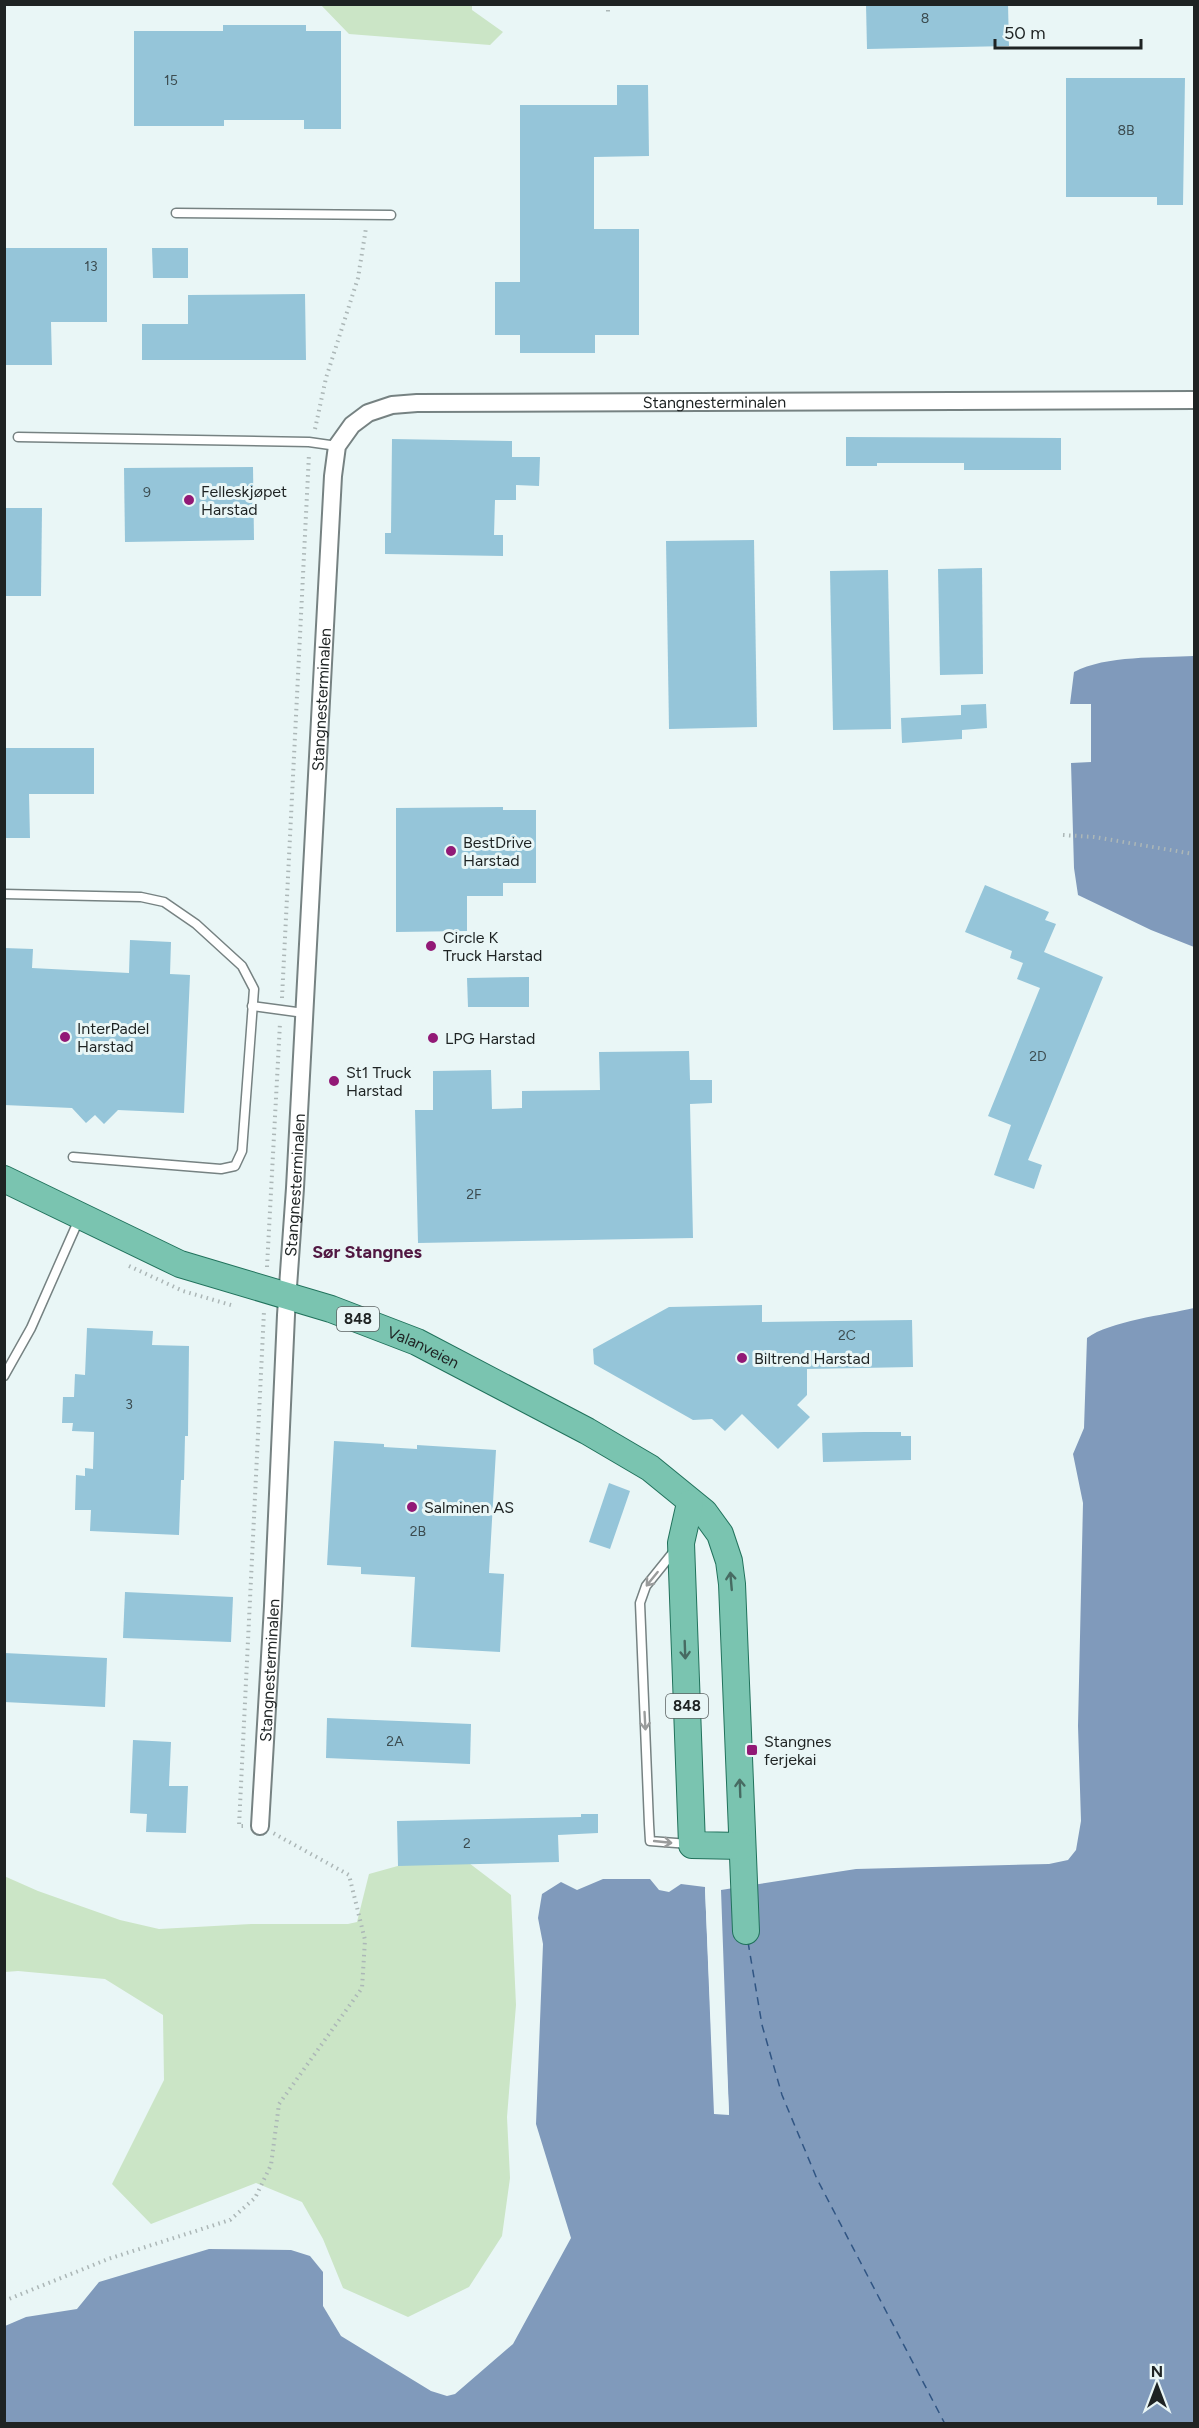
<svg xmlns="http://www.w3.org/2000/svg" width="1199" height="2428" font-family="Figtree,sans-serif">
	<style>
		.green { fill: #cbe5c6 }
		.water { fill: #809abb }
		.pier { fill: #e9f6f6 }
		.lines { fill: none; stroke-linecap: round; stroke-linejoin: round }
		.ferry { stroke: #305583; stroke-width: 1.5; stroke-dasharray: 8 6; stroke-linecap: butt }
		.building { fill: #95c5d9 }
		.service-casing { stroke: #768282; stroke-width: 11 }
		.minor-casing { stroke: #768282; stroke-width: 20 }
		.primary-casing { stroke: #21725c; stroke-width: 28 }
		.path { stroke: #acb7b7; stroke-width: 4; stroke-dasharray: 1.5 4.5; stroke-linecap: butt }
		.service { stroke: #fff; stroke-width: 8 }
		.minor { stroke: #fff; stroke-width: 16 }
		.primary { stroke: #7ac4b0; stroke-width: 26 }
		.oneway { stroke: #9a9c9c }
		.oneway2 { stroke: #476b62 }
		.poi-dot { fill: #921976; stroke: #e9f6f6; stroke-width: 2 }
		.labels { text-anchor: middle; stroke-width: 6; stroke-linejoin: round; paint-order: stroke }
		.number-label { font-size: 14px; fill: #3c4c50 }
		.shield { fill: #e9f6f6; stroke: #5b6262; stroke-width: 1.5 }
		.shield-label { font-size: 15px; font-weight: bold; fill: #1e2323 }
		.street-label { font-size: 16px; fill: #1e2323; stroke: #e9f6f6 }
		.poi-label { font-size: 16px; fill: #1e2323; stroke: #e9f6f6; text-anchor: start }
		.neighbourhood-label { font-size: 18px; font-weight: bold; fill: #511842; stroke: #e9f6f6 }
	</style>
	<rect width="100%" height="100%" fill="#e9f6f6"/>
	<g class="green">
		<path d="M321,5h151v5l31,22 -13,13 -141,-11z"/>
		<path d="M412,1862l57,1 42,32 5,110 -9,112 3,61 -8,58 -33,51 -61,30 -65,-29 -20,-49 -21,-37 -46,-19 -105,41 -39,-40 52,-104 -1,-65 -58,-36 -87,-8 -13,1 -1,-96 34,15 82,29 39,9 92,-5h97l9,-2 12,-48z"/>
	</g>
	<g class="water">
		<path d="M1194,656v291l-43,-17 -73,-35 -4,-27 -3,-105 20,-1v-58h-21l4,-32c32,-17 85,-14 120,-16z"/>
		<path d="M1194,1308v1115l-1189,1v-98l21,-9 51,-8 22,-27 110,-33 82,1 19,6 13,16v34l18,30 90,55 16,5 8,-2 58,-50 58,-106 -35,-114 7,-180 -5,-26 4,-24 19,-12 16,8 26,-11h47l9,11 10,2 12,-8 24,3 9,227 15,1 -8,-225 135,-21 193,-5 19,-4 8,-10 5,-29 -3,-95 5,-223 -10,-49 11,-26 3,-90c23,-17 78,-23 107,-30z"/>
	</g>
	<path class="pier" d="M718,1888l11,226h-14l-10,-225h3l9,223h9z"/>
	<g class="lines">
		<path class="ferry" d="M748,1942l14,83 20,70 35,84 128,245"/>
	</g>
	<g class="building">
		<path d="M866,4h142l1,42 -142,3z"/>
		<path d="M223,25h83v6h35v98h-37v-9h-80v6h-90v-95h89z"/>
		<path d="M1066,78h119l-2,127h-26v-8h-91z"/>
		<path d="M617,85h31l1,71 -55,1v72h45v106h-44v18h-75v-18h-25v-53h25v-177h97z"/>
		<path d="M4,248h103v74h-56l1,43h-48z"/>
		<path d="M152,248h36v30h-35z"/>
		<path d="M305,294l1,66h-164v-36h46v-29z"/>
		<path d="M846,437l215,1v32h-97v-7h-87v3h-31z"/>
		<path d="M392,439l120,2v16h28l-1,29 -23,-1v15h-21l-1,35h9v21l-118,-2v-21h6z"/>
		<path d="M253,467l1,73 -129,2 -1,-74z"/>
		<path d="M4,508h38l-1,88h-37z"/>
		<path d="M754,540l3,187 -88,2 -3,-188z"/>
		<path d="M982,568l1,106 -43,1 -2,-106z"/>
		<path d="M888,570l3,159 -58,1 -3,-159z"/>
		<path d="M986,704l1,24 -25,2v9l-60,4 -1,-25 60,-3v-10z"/>
		<path d="M4,748h90v46h-65l1,44h-26z"/>
		<path d="M503,807v3h33v73h-33v13h-36v35l-71,1v-124z"/>
		<path d="M985,885l64,27 -4,8 11,4 -12,28 59,25 -75,183 14,5 -8,24 -40,-14 17,-50 -23,-9 52,-128 -23,-9 6,-16 -13,-5 2,-7 -47,-19z"/>
		<path d="M130,940l41,2 -1,32 20,1 -6,138 -66,-3 -14,14 -9,-9 -9,8 -14,-15 -68,-3v-157l29,1 -1,19 97,5z"/>
		<path d="M529,977v30h-61l-1,-29z"/>
		<path d="M689,1051l1,29h22v23l-22,1 3,134 -275,5 -3,-133h18v-39l58,-1 1,39 30,-1v-17l78,-1 -1,-38z"/>
		<path d="M762,1305v17l150,-2 1,47 -106,2v26l-10,10 13,12 -32,32 -36,-35 -17,17 -13,-12 -19,1 -99,-56 -1,-15 76,-42z"/>
		<path d="M87,1328l66,3 -1,14 37,1 -1,90h-3l-1,44h-3l-2,55 -89,-4 1,-21h-16l1,-35 9,1v-8l8,1 1,-37 -22,-1 1,-8h-11l1,-26h11l1,-23 10,1z"/>
		<path d="M864,1432h37v4h10v24l-88,2 -1,-29z"/>
		<path d="M334,1441l50,3v3l33,2v-4l79,5 -7,123 15,1 -4,78 -89,-5 4,-70 -54,-3v-7l-34,-2z"/>
		<path d="M609,1483l21,8 -20,58 -21,-7z"/>
		<path d="M125,1592l108,5 -2,45 -108,-4z"/>
		<path d="M4,1653l103,5 -2,49 -101,-5z"/>
		<path d="M327,1718l144,6 -1,40 -144,-6z"/>
		<path d="M133,1740l38,2 -2,44h19l-2,47 -40,-1 1,-18 -17,-1z"/>
		<path d="M581,1814h17v19l-40,2 1,27 -161,4 -1,-45 184,-4z"/>
	</g>
	<g class="lines">
		<defs>
			<g id="service">
				<path d="M176,213l215,2"/>
				<path d="M18,437l291,5 28,4"/>
				<path d="M4,894l137,3 23,5 32,22 46,42 12,23 -12,162 -7,15 -14,3 -148,-12"/>
				<path d="M252,1006l52,7"/>
				<path d="M4,1376l27,-48 49,-111"/>
				<path d="M675,1550l-29,36 -6,17 9,221 1,17 39,3"/>
			</g>
			<g id="minor">
				<path id="s1" d="M260,1826l13,-220 13,-291 9,-127 38,-712 4,-30 15,-21 16,-12 24,-8 25,-2 777,-3"/>
			</g>
			<g id="primary">
				<path id="s2" d="M4,1179l176,85 151,45 86,33 170,89 63,37 54,44 16,22 9,27 3,23 14,347"/>
				<path d="M690,1503l-9,40 11,302 50,1"/>
			</g>
		</defs>
		<use href="#service" class="service-casing"/>
		<use href="#minor" class="minor-casing"/>
		<use href="#primary" class="primary-casing"/>
		<g class="path">
			<path d="M608,4v8"/>
			<path d="M315,429l11,-51 32,-100 8,-50"/>
			<path d="M1063,835l31,2 100,17"/>
			<path d="M282,998l27,-544"/>
			<path d="M129,1266l54,25 48,14"/>
			<path d="M267,1267l13,-244"/>
			<path d="M243,1826h-4l25,-515"/>
			<path d="M4,2301l104,-42 122,-39 25,-22 16,-33 8,-61 83,-116 3,-48 -16,-65 -76,-42"/>
		</g>
		<use href="#service" class="service"/>
		<use href="#minor" class="minor"/>
		<use href="#primary" class="primary"/>
	</g>
	<defs><path id="oneway-shaft" d="M-6 0H5M1.5-3L5.5 0L1.5 3" fill="none" stroke-width="1.6" stroke-linecap="round" stroke-linejoin="round" transform="scale(1.5)"/></defs>
	<g class="oneway">
		<use href="#oneway-shaft" transform="translate(652 1579) rotate(129)"/>
		<use href="#oneway-shaft" transform="translate(645 1721) rotate(87)"/>
		<use href="#oneway-shaft" transform="translate(663 1842) rotate(6)"/>
	</g>
	<g class="oneway2">
		<use href="#oneway-shaft" transform="translate(731 1581) rotate(-95)"/>
		<use href="#oneway-shaft" transform="translate(685 1650) rotate(88)"/>
		<use href="#oneway-shaft" transform="translate(740 1788) rotate(-92)"/>
	</g>
	<g class="poi-dot">
		<circle cx="189" cy="500" r="6"/>
		<circle cx="451" cy="851" r="6"/>
		<circle cx="431" cy="946" r="6"/>
		<circle cx="65" cy="1037" r="6"/>
		<circle cx="433" cy="1038" r="6"/>
		<circle cx="334" cy="1081" r="6"/>
		<circle cx="742" cy="1358" r="6"/>
		<circle cx="412" cy="1507" r="6"/>
		<rect x="746" y="1744" width="12" height="12" rx="3"/>
	</g>
	<g class="labels">
		<g class="number-label">
			<text x="925" y="23">8</text>
			<text x="171" y="85">15</text>
			<text x="1126" y="135">8B</text>
			<text x="91" y="271">13</text>
			<text x="147" y="497">9</text>
			<text x="1038" y="1061">2D</text>
			<text x="474" y="1199">2F</text>
			<text x="847" y="1340">2C</text>
			<text x="129" y="1409">3</text>
			<text x="418" y="1536">2B</text>
			<text x="395" y="1746">2A</text>
			<text x="467" y="1848">2</text>
		</g>
		<g class="shield">
			<rect x="337" y="1307" width="42" height="24" rx="4.5"/>
			<rect x="666" y="1694" width="42" height="24" rx="4.5"/>
		</g>
		<g class="shield-label">
			<text x="358" y="1324">848</text>
			<text x="687" y="1711">848</text>
		</g>
		<g class="street-label">
			<text dy="6" stroke="none"><textPath href="#s1" startOffset="1776">Stangnesterminalen</textPath></text>
			<text dy="6" stroke="none"><textPath href="#s1" startOffset="1128">Stangnesterminalen</textPath></text>
			<text dy="6" stroke="none"><textPath href="#s1" startOffset="642">Stangnesterminalen</textPath></text>
			<text dy="6" stroke="none"><textPath href="#s2" startOffset="453">Valanveien</textPath></text>
			<text dy="6" stroke="none"><textPath href="#s1" startOffset="156">Stangnesterminalen</textPath></text>
		</g>
		<g class="poi-label">
			<text x="201" y="497">Felleskjøpet<tspan x="201" dy="18">Harstad</tspan></text>
			<text x="463" y="848">BestDrive<tspan x="463" dy="18">Harstad</tspan></text>
			<text x="443" y="943">Circle K<tspan x="443" dy="18">Truck Harstad</tspan></text>
			<text x="77" y="1034">InterPadel<tspan x="77" dy="18">Harstad</tspan></text>
			<text x="445" y="1044">LPG Harstad</text>
			<text x="346" y="1078">St1 Truck<tspan x="346" dy="18">Harstad</tspan></text>
			<text x="754" y="1364">Biltrend Harstad</text>
			<text x="424" y="1513">Salminen AS</text>
			<text x="764" y="1747">Stangnes<tspan x="764" dy="18">ferjekai</tspan></text>
		</g>
		<g class="neighbourhood-label">
			<text x="367" y="1258">Sør Stangnes</text>
		</g>
	</g>
	<rect width="1199" height="2428" fill="none" stroke="#1e2323" stroke-width="12"/>
	<g transform="translate(1157 2386)" stroke="#e9f6f6" stroke-width="4.5" paint-order="stroke">
	<path d="M0-4.5L10 22L0 15L-10 22Z" fill="#1e2323"/>
	<text y="-9" font-size="16" font-weight="bold" text-anchor="middle" fill="#1e2323">N</text>
	</g>
	<path d="M995 39v9h146v-9" fill="none" stroke="#1e2323" stroke-width="3"/>
	<text x="1004" y="39" font-size="18" fill="#1e2323" stroke="#e9f6f6" stroke-width="4.5" paint-order="stroke">50 m</text>
</svg>
